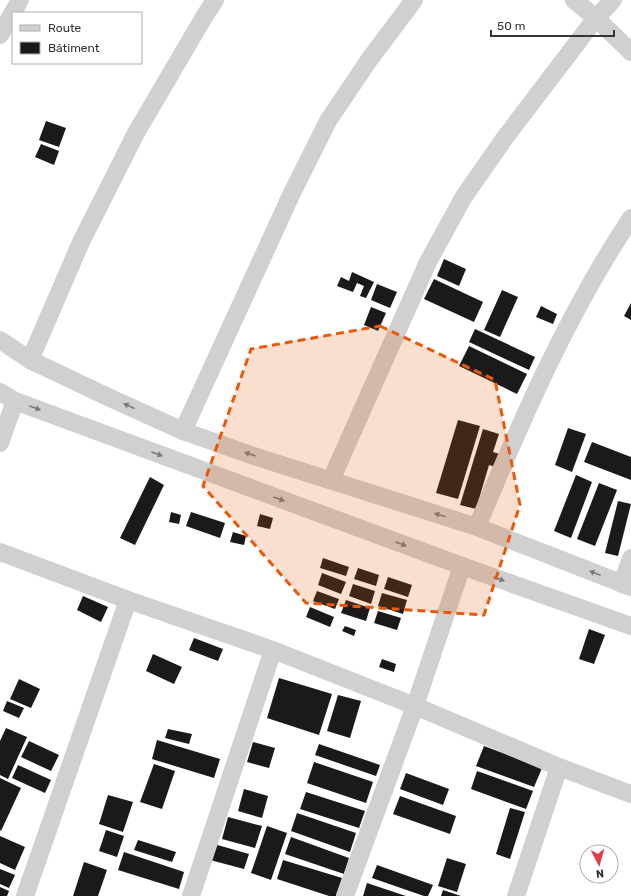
<svg xmlns="http://www.w3.org/2000/svg" width="631" height="896" font-family="Rubik,sans-serif">
	<style>
		.building { fill: #1a1a1a }
		.lines { fill: none; stroke-linecap: round; stroke-linejoin: round }
		.minor { stroke: #d0d0d0; stroke-width: 18 }
		.oneway { fill: #7a7a7a }
		.marked { fill: #e8590c; fill-opacity: 0.2; stroke: #e8590c; stroke-width: 3; stroke-dasharray: 8 5; stroke-linejoin: round }
	</style>
	<rect width="100%" height="100%" fill="#fff"/>
	<g class="building">
		<path d="M46,121l20,7 -7,19 -20,-7z"/>
		<path d="M41,144l18,7 -5,14 -19,-8z"/>
		<path d="M444,259l22,10 -7,17 -22,-10z"/>
		<path d="M352,272l22,10 -8,16 -6,-2 4,-10 -7,-3 -4,9 -16,-6 4,-9 8,4z"/>
		<path d="M434,279l49,23 -9,20 -50,-23z"/>
		<path d="M377,284l20,8 -7,16 -19,-8z"/>
		<path d="M502,290l16,7 -18,40 -16,-7z"/>
		<path d="M631,303v17l-7,-4z"/>
		<path d="M541,306l16,8 -4,10 -17,-7z"/>
		<path d="M371,307l15,6 -8,18 -14,-6z"/>
		<path d="M475,329l60,28 -6,13 -60,-28z"/>
		<path d="M469,346l58,28 -10,20 -58,-28z"/>
		<path d="M458,420l22,6 -22,73 -22,-6z"/>
		<path d="M568,428l18,6 -14,38 -17,-7z"/>
		<path d="M483,429l16,5 -6,18 7,2 -4,13 -7,-2 -13,44 -16,-4z"/>
		<path d="M592,442l39,15v23l-47,-18z"/>
		<path d="M576,475l16,7 -21,56 -17,-7z"/>
		<path d="M150,477l14,8 -29,60 -15,-7z"/>
		<path d="M599,483l18,7 -22,56 -18,-7z"/>
		<path d="M618,501l13,3 -13,52 -13,-3z"/>
		<path d="M171,512l10,3 -2,9 -10,-2z"/>
		<path d="M191,512l34,11 -5,15 -34,-12z"/>
		<path d="M260,514l13,4 -3,11 -13,-3z"/>
		<path d="M233,532l13,4 -2,9 -14,-3z"/>
		<path d="M323,558l26,9 -3,9 -26,-8z"/>
		<path d="M358,568l21,7 -3,11 -22,-7z"/>
		<path d="M322,573l24,9 -5,12 -23,-9z"/>
		<path d="M388,577l24,8 -4,12 -24,-8z"/>
		<path d="M353,584l22,7 -4,13 -22,-8z"/>
		<path d="M317,591l22,8 -4,10 -22,-8z"/>
		<path d="M382,593l25,7 -4,14 -25,-8z"/>
		<path d="M83,596l25,11 -7,15 -24,-12z"/>
		<path d="M346,600l24,8 -4,13 -25,-8z"/>
		<path d="M310,607l24,10 -4,10 -24,-10z"/>
		<path d="M378,611l23,7 -4,12 -23,-7z"/>
		<path d="M345,626l11,4 -2,6 -12,-5z"/>
		<path d="M589,629l16,6 -11,29 -15,-5z"/>
		<path d="M194,638l29,11 -5,12 -29,-11z"/>
		<path d="M153,654l29,13 -8,17 -28,-13z"/>
		<path d="M382,659l14,5 -2,8 -15,-5z"/>
		<path d="M279,678l53,16 -13,41 -52,-17z"/>
		<path d="M19,679l21,10 -9,19 -21,-9z"/>
		<path d="M338,695l23,6 -11,37 -23,-7z"/>
		<path d="M7,701l17,7 -5,10 -16,-7z"/>
		<path d="M6,728l21,9 -19,42 -8,-4v-34z"/>
		<path d="M168,729l24,5 -3,10 -24,-6z"/>
		<path d="M157,740l63,19 -6,19 -62,-19z"/>
		<path d="M29,741l30,14 -8,16 -30,-14z"/>
		<path d="M253,742l22,6 -6,20 -22,-6z"/>
		<path d="M319,744l61,21 -4,11 -61,-21z"/>
		<path d="M484,746l58,22 -8,19 -58,-21z"/>
		<path d="M314,762l59,20 -7,21 -59,-20z"/>
		<path d="M154,764l21,7 -13,38 -22,-7z"/>
		<path d="M18,765l33,15 -6,13 -33,-15z"/>
		<path d="M477,771l56,20 -7,18 -55,-20z"/>
		<path d="M406,773l43,16 -6,16 -43,-16z"/>
		<path d="M0,778l21,10 -20,43 -1,-1z"/>
		<path d="M244,789l24,7 -6,22 -24,-7z"/>
		<path d="M306,792l59,19 -6,17 -59,-19z"/>
		<path d="M108,795l25,7 -10,30 -24,-8z"/>
		<path d="M400,796l56,20 -6,18 -57,-20z"/>
		<path d="M510,808l15,4 -15,47 -14,-5z"/>
		<path d="M297,813l59,20 -6,19 -59,-21z"/>
		<path d="M228,817l34,9 -7,22 -33,-9z"/>
		<path d="M267,826l20,7 -16,47 -20,-7z"/>
		<path d="M106,830l18,6 -7,21 -18,-6z"/>
		<path d="M0,836l25,11 -10,23 -15,-7z"/>
		<path d="M291,837l58,21 -5,16 -59,-20z"/>
		<path d="M138,840l38,12 -4,10 -38,-12z"/>
		<path d="M214,844l35,10 -5,15 -34,-9z"/>
		<path d="M124,852l60,20 -5,17 -61,-19z"/>
		<path d="M447,858l19,6 -9,28 -19,-6z"/>
		<path d="M283,860l59,18 -6,18h-7l-52,-17z"/>
		<path d="M84,862l23,8 -9,26h-25z"/>
		<path d="M377,865l56,20 -5,11h-4l-52,-18z"/>
		<path d="M0,869l15,6 -6,13 -9,-4z"/>
		<path d="M367,883l39,13h-43z"/>
		<path d="M0,887l9,4 -2,5h-7z"/>
		<path d="M443,890l18,6h-20z"/>
	</g>
	<g class="lines">
		<g class="minor">
			<path d="M574,0l22,18 35,34"/>
			<path d="M0,35l20,-35"/>
			<path d="M0,340l30,20 78,37 75,34 71,25 223,71 154,60"/>
			<path d="M30,360l51,-118 55,-109 68,-116 11,-17"/>
			<path d="M0,392l15,9 447,165 169,60"/>
			<path d="M183,431l108,-236 37,-74 41,-61 45,-60"/>
			<path d="M0,443l15,-42"/>
			<path d="M331,480l97,-218 35,-64 41,-59 92,-121 17,-18"/>
			<path d="M477,527c44,-106 90,-213 154,-309"/>
			<path d="M0,552l128,48 145,50 142,56 144,61 72,27"/>
			<path d="M622,584l9,-26"/>
			<path d="M25,896l103,-296"/>
			<path d="M191,896l82,-246"/>
			<path d="M345,896l70,-190 47,-140"/>
			<path d="M516,896l43,-129"/>
		</g>
	</g>
	<defs><path id="oneway-solid" d="M-6-.8H1V-3.2L6.5 0L1 3.2V.8H-6Z"/></defs>
	<g class="oneway">
		<use href="#oneway-solid" transform="translate(129 406) rotate(-156)"/>
		<use href="#oneway-solid" transform="translate(35 408) rotate(20)"/>
		<use href="#oneway-solid" transform="translate(157 454) rotate(20)"/>
		<use href="#oneway-solid" transform="translate(250 454) rotate(-161)"/>
		<use href="#oneway-solid" transform="translate(279 499) rotate(20)"/>
		<use href="#oneway-solid" transform="translate(440 515) rotate(-162)"/>
		<use href="#oneway-solid" transform="translate(401 544) rotate(20)"/>
		<use href="#oneway-solid" transform="translate(595 573) rotate(-159)"/>
		<use href="#oneway-solid" transform="translate(499 579) rotate(20)"/>
	</g>
	<path class="marked" d="M380,326l115,54 25,125 -36,110 -178,-12 -103,-117 48,-137z"/>
	<rect x="12" y="12" width="130" height="52" fill="#ffffff" stroke="#adadad"/>
	<rect x="20" y="25" width="20" height="6" fill="#d0d0d0" stroke="#adadad"/>
	<text x="48" y="32" font-size="12" fill="#333333">Route</text>
	<rect x="20" y="42" width="20" height="12" fill="#1a1a1a" stroke="#adadad"/>
	<text x="48" y="52" font-size="12" fill="#333333">Bâtiment</text>
	<g transform="translate(599 864) rotate(174)"><circle r="19" fill="#ffffff" stroke="#adadad"/>
	<path d="M0-3L7 15L0 10L-7 15Z" fill="#e63946"/>
	<text y="-6" font-size="11" font-weight="bold" text-anchor="middle" fill="#333333">N</text>
	</g>
	<path d="M491 30v6h123v-6" fill="none" stroke="#333333" stroke-width="2"/>
	<text x="497" y="30" font-size="12" fill="#333333" stroke="#ffffff" stroke-width="3" paint-order="stroke">50 m</text>
</svg>
